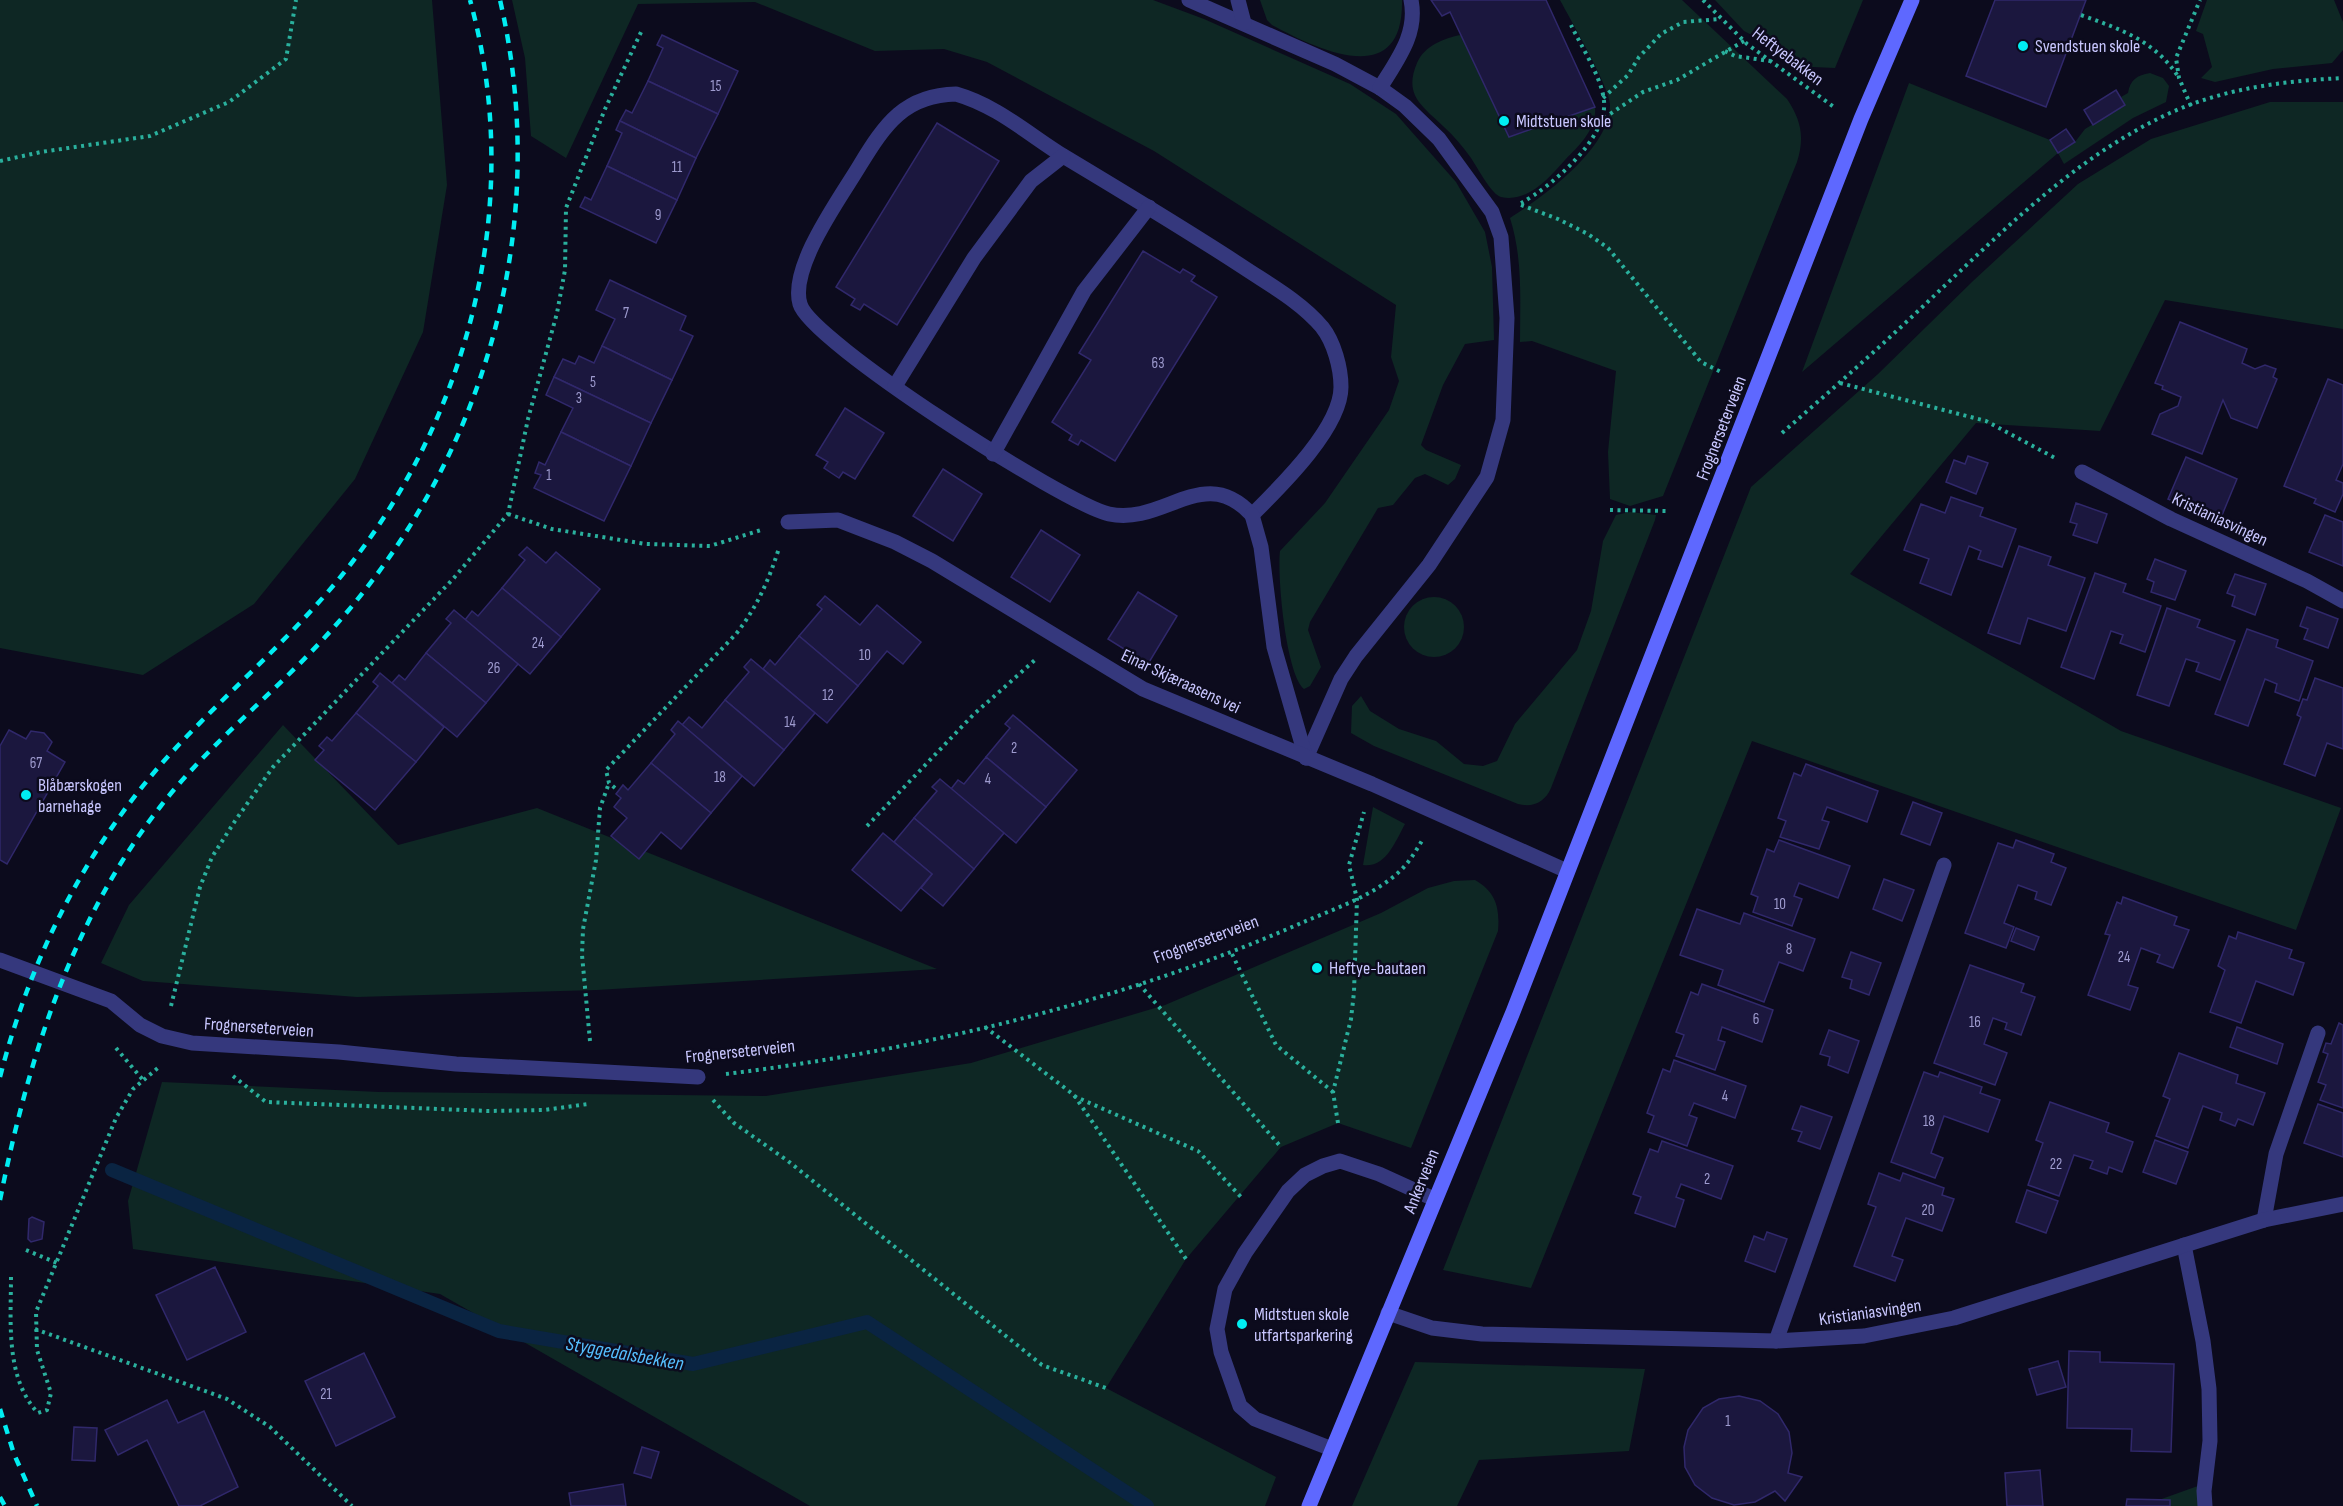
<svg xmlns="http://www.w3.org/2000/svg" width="2343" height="1506" font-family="'Sofia Sans Condensed',sans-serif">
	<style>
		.green { fill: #0e2724 }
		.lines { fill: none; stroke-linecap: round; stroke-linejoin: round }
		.stream { stroke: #0a2442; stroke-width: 14 }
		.building { fill: #1b173e; stroke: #30286b; stroke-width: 1.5 }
		.path { stroke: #2ab09d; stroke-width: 4; stroke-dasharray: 3 4.5; stroke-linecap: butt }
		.service { stroke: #35387d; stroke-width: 15 }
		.minor { stroke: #35387d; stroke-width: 15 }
		.secondary { stroke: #5e68ff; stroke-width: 15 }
		.rail { stroke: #00eef2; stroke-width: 4.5; stroke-dasharray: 9 8; stroke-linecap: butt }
		.poi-dot { fill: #00eef2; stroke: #0c0b1d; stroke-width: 2 }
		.labels { text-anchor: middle; stroke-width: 5; stroke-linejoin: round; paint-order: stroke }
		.number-label { font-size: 15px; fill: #9e9bcf }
		.poi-label { font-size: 18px; fill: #c9c7ff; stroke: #0c0b1d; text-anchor: start }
		.street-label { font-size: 18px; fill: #c9c7ff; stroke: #0c0b1d }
		.water-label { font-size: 20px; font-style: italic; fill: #55bfff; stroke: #0c0b1d }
	</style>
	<rect width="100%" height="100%" fill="#0c0b1d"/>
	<g class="green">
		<path d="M0,0h432l15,185 -24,147 -68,147 -101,125 -111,71 -143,-27z"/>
		<path d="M512,0h641l51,19 146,65 46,30 60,68 29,50 7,35 2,73 -29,4 -22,41 -22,60 5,5 35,15 -6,14 -7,6 -23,-11 -10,4 -22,27 -15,3 -68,114 -2,8 13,37 -11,19 -6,3c-18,-15 -27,-113 -24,-138l45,-48 64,-93 10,-29 -8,-24 5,-52 -242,-154 -167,-89 -43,-13 -69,2 -120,-49 -117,2 -72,154 -35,-22 -6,-78z"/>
		<path d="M1260,0h142c2,91 -84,50 -130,25l-5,-5z"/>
		<path d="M1560,0h122l105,99c14,21 18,38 10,63l-134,334 -33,10 -20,-7 -2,-47 8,-81 -84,-30 -12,1c0,-42 3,-83 -10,-124 33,-21 101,-70 100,-114 -1,-18 -40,-85 -50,-104z"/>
		<path d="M1715,0h148l-28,68 -22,-1 -69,-36z"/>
		<path d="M2207,0h127l9,22v28l-11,13 -59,6 -58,13 -14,-4 11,-11 -9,-33 -7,-3z"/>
		<path d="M1461,35l48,101 86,-29c2,22 -16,39 -30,53 -16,18 -37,43 -64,37 -9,-2 -24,-30 -30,-39 -8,-11 -17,-22 -27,-31 -21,-21 -41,-31 -27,-64 7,-17 27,-25 44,-28z"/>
		<path d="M2150,73l13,5 6,8 -3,16 -33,16 -69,46 -6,-11 -256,219 107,-289 141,57 8,12 17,-10 10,-13 40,-24 -4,-8 7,-4c2,-13 9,-18 22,-20z"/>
		<path d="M2270,102h73v227l-178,-29 -65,131 -124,-8 -126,151 271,157 220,77 -45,122 -544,-189 -221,547 -88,-18 308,-783 127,-113 95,-93 105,-97 73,-45z"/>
		<path d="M1630,512l26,3 -1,5 -104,268c-6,14 -18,20 -33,16l-144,-58 -23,-13 1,-27 9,-10 9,15 29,18 37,12 28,23 19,2 14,-5 18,-37 62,-74 14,-39 12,-70 13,-26z"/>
		<circle cx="1434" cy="627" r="30"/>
		<path d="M283,725l115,120 139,-37 400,161 -340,21 -240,7 -214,-16 -42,-18 28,-58z"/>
		<path d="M1373,807l32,17c-10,18 -19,44 -42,41z"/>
		<path d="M1475,880c21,12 25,28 23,51l-87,217 -73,-25 -57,24 -95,112 -80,129 170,89 -11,29h-455l-370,-212 -307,-45 -5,-48 34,-119 217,10 387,4 205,-33 194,-58 216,-92 47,-25 26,-7z"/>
		<path d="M1415,1362l230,7 -16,82 -150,9 -22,46h-105z"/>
		<path d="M2209,1482l3,24h-70z"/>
	</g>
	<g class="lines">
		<path class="stream" d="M112,1170l387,161 194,33 174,-42 280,184"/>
	</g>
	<g class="building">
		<path d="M1431,0h115l49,107 -86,30 -59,-125 -8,4z"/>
		<path d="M1995,0h91l-40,107 -80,-31z"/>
		<path d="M662,35l76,36 -20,43 -70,-33 15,-33 -6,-3z"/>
		<path d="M648,81l70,33 -22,44 -76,-37 6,-11 6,3z"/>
		<path d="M2116,90l9,15 -32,20 -9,-15z"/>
		<path d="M620,121l76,37 -19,42 -70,-34 15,-33 -6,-3z"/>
		<path d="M937,123l62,38 -102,164 -33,-21 -4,6 -9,-5 4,-6 -19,-12z"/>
		<path d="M2066,129l9,13 -17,11 -8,-13z"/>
		<path d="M607,166l70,34 -21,43 -76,-36 5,-10 6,3z"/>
		<path d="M1143,251l37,22 3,-4 12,7 -4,5 26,16 -102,164 -34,-21 -3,5 -9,-5 3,-5 -20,-13 39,-62 -12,-7z"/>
		<path d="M610,280l76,36 -6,14 13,6 -21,44 -70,-34 13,-27 -19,-9z"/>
		<path d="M2180,322l67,27 -5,14 13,6 10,-4 11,4 -3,8 4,2 -20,49 -26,-10 -8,-18 -21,54 -50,-20 8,-20 18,-8 3,-9 -19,-8 1,-3 -8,-3z"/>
		<path d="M602,346l70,34 -21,43 -97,-46 9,-18 12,5 4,-8 15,7z"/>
		<path d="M554,377l97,46 -20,43 -70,-34 12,-24 -27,-13z"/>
		<path d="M2328,379l15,6v79l-7,16 7,3v11l-8,18 -21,-9 2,-4 -32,-13z"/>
		<path d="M845,408l39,25 -29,46 -12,-7 -4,6 -15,-10 4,-6 -12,-7z"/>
		<path d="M561,432l70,34 -27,55 -70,-33 7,-13 -6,-2 4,-11 6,3z"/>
		<path d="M1968,456l20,7 -12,31 -30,-12 8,-22 11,4z"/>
		<path d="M2186,457l51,22 -17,41 -52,-21z"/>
		<path d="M943,469l39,25 -29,47 -40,-25z"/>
		<path d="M1951,497l32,11 -3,8 36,13 -14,38 -24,-8 3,-8 -12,-5 -18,49 -31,-12 9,-24 -25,-9 17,-46 24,9z"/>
		<path d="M2076,503l31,11 -10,29 -24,-8 4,-11 -7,-2z"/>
		<path d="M2325,515l18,7v44l-34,-14z"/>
		<path d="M1041,530l39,25 -30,47 -39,-25z"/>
		<path d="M2019,546l32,11 -3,8 37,13 -19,53 -38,-13 -8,26 -32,-11z"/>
		<path d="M527,547l19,16 10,-11 44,37 -39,48 -59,-49 23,-28 -6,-5z"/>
		<path d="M2155,559l31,12 -11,29 -24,-8 3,-10 -7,-3z"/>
		<path d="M2095,573l31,11 -3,8 38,14 -16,46 -25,-9 3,-8 -12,-4 -17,48 -33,-12z"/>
		<path d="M2235,574l31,10 -11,31 -23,-9 3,-10 -8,-3z"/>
		<path d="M502,588l59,49 -31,37 -65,-54 7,-9 6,5z"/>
		<path d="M1138,592l39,24 -29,48 -40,-25z"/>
		<path d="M825,596l35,29 17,-20 44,37 -18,22 -16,-13 -29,35 -59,-50 23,-27 -5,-4z"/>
		<path d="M2307,607l31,12 -10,29 -24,-9 4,-10 -8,-3z"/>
		<path d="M2167,608l33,12 -3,7 38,14 -15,39 -24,-9 3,-8 -13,-4 -17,47 -32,-11z"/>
		<path d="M454,610l64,54 -32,39 -60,-50 25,-30 -5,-4z"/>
		<path d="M2247,629l31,11 -2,7 37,14 -14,40 -24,-9 2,-8 -12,-5 -17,47 -33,-12z"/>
		<path d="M799,636l59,50 -31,37 -64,-54 7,-9 5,5z"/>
		<path d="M426,653l60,50 -29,34 -65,-54 7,-8 6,5z"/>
		<path d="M751,659l64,54 -31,37 -59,-50 24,-28 -5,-5z"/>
		<path d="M380,673l64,54 -28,35 -60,-49 22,-27 -5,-4z"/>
		<path d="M2315,678l28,10v61l-16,-6 -12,33 -31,-12 17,-47 -4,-2 6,-16 4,1z"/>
		<path d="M725,700l59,50 -30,36 -72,-61 7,-8 13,11z"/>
		<path d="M356,713l60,49 -41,48 -60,-50 9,-10 -5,-4 8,-9 5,4z"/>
		<path d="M1013,715l64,55 -31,37 -60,-50 24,-29 -5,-4z"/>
		<path d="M678,721l64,55 -31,37 -60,-50 24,-29 -4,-4z"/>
		<path d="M9,730l17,9 5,-8 13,2 8,9 -5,9 18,11 -58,102 -7,-4v-114z"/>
		<path d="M986,757l60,50 -30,36 -65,-54 7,-9 6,4z"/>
		<path d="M651,763l60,50 -30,36 -20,-17 -22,27 -28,-23 16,-18 -13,-11 7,-9 -5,-4 7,-9 5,5z"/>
		<path d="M1806,764l72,27 -11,31 -40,-15 -5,13 7,2 -10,27 -39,-12 6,-16 -8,-3 16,-45 7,3z"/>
		<path d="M940,779l64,54 -30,36 -60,-51 23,-27 -5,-4z"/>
		<path d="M1913,802l29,11 -12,32 -29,-11z"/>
		<path d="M914,818l60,51 -31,37 -22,-18 11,-14 -38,-32z"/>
		<path d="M883,833l49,41 -31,37 -49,-41z"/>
		<path d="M1779,840l71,26 -12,32 -39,-15 -5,13 8,3 -10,27 -39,-14 5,-15 -7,-3 16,-45 7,3z"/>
		<path d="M2016,840l38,14 -3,8 15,6 -15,37 -16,-6 2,-7 -19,-7 -14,38 10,4 -8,21 -41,-15 33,-90 15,5z"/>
		<path d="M1884,879l30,11 -12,31 -29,-12z"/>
		<path d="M2123,897l54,20 -3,8 15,5 -16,38 -16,-6 3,-7 -19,-7 -13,37 10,3 -8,22 -42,-15 22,-60 -5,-1 12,-32 4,2z"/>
		<path d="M1697,909l43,15 4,-11 71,26 -12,32 -24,-9 -15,40 -46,-17 5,-15 -43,-15z"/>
		<path d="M2016,928l23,9 -5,13 -23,-9z"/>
		<path d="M2238,932l54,18 -3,8 15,5 -11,32 -37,-14 -15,42 -31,-11 15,-42 -7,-4 11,-30 7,3z"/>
		<path d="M1851,952l30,11 -12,32 -19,-7 2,-8 -10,-3z"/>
		<path d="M1970,965l54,19 -3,8 14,5 -14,38 -16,-6 2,-6 -14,-5 -9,26 23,9 -12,32 -61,-22z"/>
		<path d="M1702,984l71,26 -11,32 -40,-15 -4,13 7,2 -10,28 -39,-14 8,-21 -8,-3 15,-40 7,3z"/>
		<path d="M2339,1023l4,2v83l-23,-8 6,-15 -8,-3 10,-28 -5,-2 3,-9 5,1z"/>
		<path d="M2237,1027l46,17 -6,20 -47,-17z"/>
		<path d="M1829,1030l30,11 -11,32 -20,-8 2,-8 -10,-3z"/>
		<path d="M2179,1053l59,22 -2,8 29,10 -12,32 -15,-6 -3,7 -15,-6 2,-7 -19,-7 -15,42 -32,-12 14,-37 -7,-3z"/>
		<path d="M1674,1060l72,26 -11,32 -41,-15 -5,12 8,3 -10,28 -39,-14 6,-16 -7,-3 16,-44 7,3z"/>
		<path d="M1924,1072l14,5 2,-5 42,15 -2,6 20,7 -12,32 -44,-16 -13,37 12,5 -8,20 -44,-16z"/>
		<path d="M2050,1102l59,21 -3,9 27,10 -11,30 -13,-5 -2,7 -17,-6 3,-7 -19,-6 -15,41 -31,-11 15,-42 -7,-3z"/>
		<path d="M2318,1104l25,9v44l-39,-14z"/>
		<path d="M1801,1106l31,11 -12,32 -22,-8 4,-9 -10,-3z"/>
		<path d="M2155,1140l33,12 -12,32 -33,-12z"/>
		<path d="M1662,1141l71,25 -12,33 -40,-15 -5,13 8,3 -9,27 -40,-14 6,-16 -8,-3 17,-45 8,3z"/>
		<path d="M1879,1173l21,8 3,-8 41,15 -2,7 12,4 -12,32 -36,-13 -14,38 11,4 -8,21 -41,-15 22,-59 -8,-3z"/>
		<path d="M2027,1190l31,11 -12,32 -30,-11z"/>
		<path d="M32,1217l12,5 -2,17 -11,3 -3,-3 1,-20z"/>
		<path d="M1767,1232l20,7 -12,33 -30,-11 9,-25 10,4z"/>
		<path d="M215,1267l31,65 -59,28 -31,-65z"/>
		<path d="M2069,1351l31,1v10l74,2 -3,88 -40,-1 1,-22 -65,-1z"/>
		<path d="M364,1353l31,64 -59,29 -31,-65z"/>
		<path d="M2058,1361l8,26 -29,8 -8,-26z"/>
		<path d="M1739,1396l21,5 18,13 11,18 3,21 -4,20 14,4 -17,24 -10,-10 -20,11 -21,3 -22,-7 -17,-13 -10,-18 -1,-20 4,-17 15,-22 16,-9z"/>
		<path d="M167,1400l11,23 26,-12 34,76 -38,19h-21l-32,-66 -29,15 -13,-25z"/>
		<path d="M74,1427l23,1 -2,33 -23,-1z"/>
		<path d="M642,1447l17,5 -8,26 -17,-5z"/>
		<path d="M2040,1470l3,36h-36l-2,-33z"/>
		<path d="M623,1484l3,22h-55l-2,-13z"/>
		<path d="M2127,1499l43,1v6h-44z"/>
	</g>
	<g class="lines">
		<g class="path">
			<path d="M1703,0l44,44 87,63"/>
			<path d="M2081,15c39,14 75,26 98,63"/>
			<path d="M1725,51l10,5 35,5"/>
			<path d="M1603,98l25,-23 11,-18 22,-23 22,-12 38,-3"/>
			<path d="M2191,106l-12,-28 -3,-20 24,-58"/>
			<path d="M1604,118l39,-26 34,-12 67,-39"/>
			<path d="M0,161l41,-9 109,-16 79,-34 57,-43 10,-59"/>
			<path d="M1521,203c30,-16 87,-65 83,-102 -2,-23 -23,-55 -33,-76"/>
			<path d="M1521,205l37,14 30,15 20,14 93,114 22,11"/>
			<path d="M1840,383l146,38 71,38"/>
			<path d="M1782,433c53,-46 105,-92 155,-140 73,-69 142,-138 233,-180 55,-25 114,-32 173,-35"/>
			<path d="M1610,510l58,1"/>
			<path d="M508,514l44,15 94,15 64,2 51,-16"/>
			<path d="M615,788l-6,-5 -3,-13 130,-136c21,-27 33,-54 43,-86"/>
			<path d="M867,826l106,-111 62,-55"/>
			<path d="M1232,954l44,91 57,47"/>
			<path d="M1139,984l142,163"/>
			<path d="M171,1006l29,-119 12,-30 23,-36 38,-54 180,-188 55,-65 20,-95 29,-106 8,-43 1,-62 39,-99 37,-79"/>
			<path d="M985,1027l89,68 112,164"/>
			<path d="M590,1041l-8,-86 1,-26 13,-69 4,-52 9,-25"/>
			<path d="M116,1048l27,32"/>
			<path d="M726,1074c195,-24 392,-71 573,-150 34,-15 76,-28 103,-55 8,-8 15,-20 21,-30"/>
			<path d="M233,1076l33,26 223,9 55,-1 44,-6"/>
			<path d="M1074,1096l124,55 43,46"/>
			<path d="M713,1100l21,23 54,38 254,204 64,23"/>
			<path d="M1338,1123l-5,-31 18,-73 3,-27 3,-93 -8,-34 15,-53"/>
			<path d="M26,1250l31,13"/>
			<path d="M11,1277c0,44 -6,101 27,136l9,-3 4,-17 -14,-43 -1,-38 80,-194 17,-29 26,-22"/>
			<path d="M35,1329l192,70 43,28 82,79"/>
		</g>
		<g class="service">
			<path d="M1189,0l146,64 45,24 25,18 34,33 53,73 9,25 6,81 -4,102 -16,57 -58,88 -73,91 -15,23 -35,79"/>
			<path d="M1238,0l6,23"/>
			<path d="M1380,88c17,-28 38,-54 31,-88"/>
			<path d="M956,94c42,12 73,41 109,63 60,36 120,72 178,110 27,18 58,35 79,60 12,15 19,41 19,60 0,41 -61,100 -89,128 -48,-53 -88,11 -143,-1 -44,-10 -299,-173 -309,-210 -11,-37 41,-107 60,-139 25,-41 45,-70 96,-71z"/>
			<path d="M895,386l79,-128 57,-77 32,-25"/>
			<path d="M993,454l91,-163 65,-84"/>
			<path d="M1252,515l9,32 13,100 32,111"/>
			<path d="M2264,1220l12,-66 42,-121"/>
			<path d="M2184,1245l19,96 6,48 1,52 -6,50 1,15"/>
			<path d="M1776,1341l168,-476"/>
			<path d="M1332,1449l-77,-30 -15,-13 -19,-54 -4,-23 8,-40 20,-36 43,-62 17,-16 18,-9 17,-5 39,13 55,25"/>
		</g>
		<g class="minor">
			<path d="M2082,472l89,47 136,62 36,20"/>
			<path d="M788,522l50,-2 57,22 37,19 211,128 229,95 195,87"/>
			<path d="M0,960l111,41 29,24 22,11 30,7 147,9 117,12 242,13"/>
			<path d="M1388,1313l44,15 50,6 294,7 88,-5 90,-18 310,-98 79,-16"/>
		</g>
		<path class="secondary" d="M1309,1506l204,-494 348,-893 51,-119"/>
		<g class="rail">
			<path d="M0,1077c30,-117 83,-224 163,-315 60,-67 131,-125 187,-197 123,-158 174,-370 120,-565"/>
			<path d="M0,1200c28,-140 71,-279 160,-393 52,-67 120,-118 175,-181 152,-171 217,-402 165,-626"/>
			<path d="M0,1409l14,45 23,52"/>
			<path d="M0,1497l5,9"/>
		</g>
	</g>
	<g class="poi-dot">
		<circle cx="2023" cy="46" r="6"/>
		<circle cx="1504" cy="121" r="6"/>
		<circle cx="26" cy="795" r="6"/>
		<circle cx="1317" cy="968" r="6"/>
		<circle cx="1242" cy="1324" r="6"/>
	</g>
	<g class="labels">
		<g class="number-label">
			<text x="716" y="91">15</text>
			<text x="677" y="172">11</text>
			<text x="658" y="220">9</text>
			<text x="626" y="318">7</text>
			<text x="1158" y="368">63</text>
			<text x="593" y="387">5</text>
			<text x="579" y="403">3</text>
			<text x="549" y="480">1</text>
			<text x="538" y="648">24</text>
			<text x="865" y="660">10</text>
			<text x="494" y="673">26</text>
			<text x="828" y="700">12</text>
			<text x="790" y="727">14</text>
			<text x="1014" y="753">2</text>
			<text x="36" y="768">67</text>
			<text x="720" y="782">18</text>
			<text x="988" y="784">4</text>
			<text x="1780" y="909">10</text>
			<text x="1789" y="954">8</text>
			<text x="2124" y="962">24</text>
			<text x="1756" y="1024">6</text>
			<text x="1975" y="1027">16</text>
			<text x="1725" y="1101">4</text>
			<text x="1929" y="1126">18</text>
			<text x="2056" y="1169">22</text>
			<text x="1707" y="1184">2</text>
			<text x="1928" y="1215">20</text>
			<text x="326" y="1399">21</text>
			<text x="1728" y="1426">1</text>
		</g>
		<g class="poi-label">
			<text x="2035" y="52">Svendstuen skole</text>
			<text x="1516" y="127">Midtstuen skole</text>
			<text x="38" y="791">Blåbærskogen<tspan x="38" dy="21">barnehage</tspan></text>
			<text x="1329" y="974">Heftye-bautaen</text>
			<text x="1254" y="1320">Midtstuen skole<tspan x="1254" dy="21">utfartsparkering</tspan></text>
		</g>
		<g class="street-label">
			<text transform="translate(1788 56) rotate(37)" y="6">Heftyebakken</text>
			<text transform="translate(1721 428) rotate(-69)" y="6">Frognerseterveien</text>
			<text transform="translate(2220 519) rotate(25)" y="6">Kristianiasvingen</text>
			<text transform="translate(1181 681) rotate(25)" y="6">Einar Skjæraasens vei</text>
			<text transform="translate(1206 939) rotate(-20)" y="6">Frognerseterveien</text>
			<text transform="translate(259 1027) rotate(4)" y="6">Frognerseterveien</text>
			<text transform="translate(740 1051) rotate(-6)" y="6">Frognerseterveien</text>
			<text transform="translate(1421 1181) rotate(-68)" y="6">Ankerveien</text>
			<text transform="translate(1870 1312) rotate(-8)" y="6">Kristianiasvingen</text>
		</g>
		<g class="water-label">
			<text transform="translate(625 1353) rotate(10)" y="7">Styggedalsbekken</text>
		</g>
	</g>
</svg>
